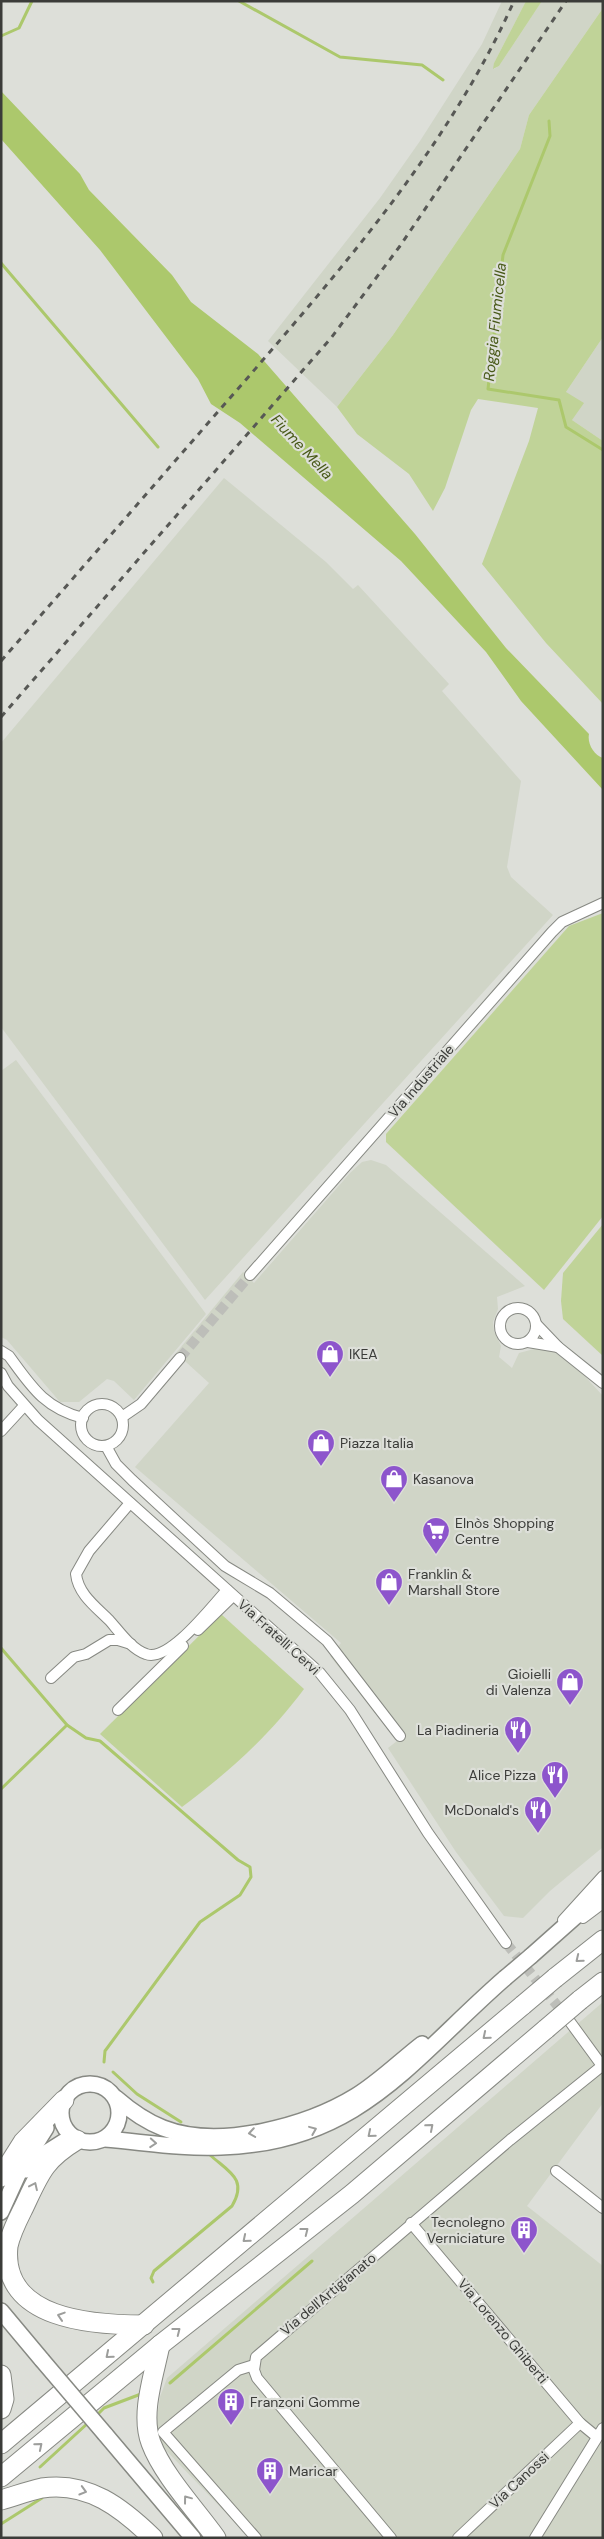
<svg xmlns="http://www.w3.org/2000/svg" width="604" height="2539" font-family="'DM Sans',sans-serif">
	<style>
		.built { fill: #d0d5c7 }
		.green { fill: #c0d398 }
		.water { fill: #acc86c }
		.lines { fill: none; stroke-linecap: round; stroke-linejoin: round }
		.stream { stroke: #acc86c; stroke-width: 3 }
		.street-tunnel { stroke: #bdbeb9; stroke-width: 10; stroke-dasharray: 10 5; stroke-linecap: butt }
		.street-casing { stroke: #878983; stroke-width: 12 }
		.secondary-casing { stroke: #878983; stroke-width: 18 }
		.highway-casing { stroke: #878983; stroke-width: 21 }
		.street { stroke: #fff; stroke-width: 10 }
		.secondary { stroke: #fff; stroke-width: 15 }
		.highway { stroke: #fff; stroke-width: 19 }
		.rail { stroke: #575855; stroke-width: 3; stroke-dasharray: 6 6; stroke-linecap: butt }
		.secondary-bridge-casing { stroke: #878983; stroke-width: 18; stroke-linecap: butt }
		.highway-bridge-casing { stroke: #878983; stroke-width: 21; stroke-linecap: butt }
		.secondary-bridge { stroke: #fff; stroke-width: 15 }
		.highway-bridge { stroke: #fff; stroke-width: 19 }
		.oneway { stroke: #9d9e9c }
		.labels { text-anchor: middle; stroke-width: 4.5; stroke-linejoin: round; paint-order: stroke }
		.street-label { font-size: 14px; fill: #3b3c39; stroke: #dddfd9 }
		.poi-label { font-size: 14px; fill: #3b3c39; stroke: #dddfd9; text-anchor: start }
		.water-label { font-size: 15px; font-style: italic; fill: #485918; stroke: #dddfd9 }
	</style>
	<rect width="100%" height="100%" fill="#dddfd9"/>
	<g class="built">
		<path d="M502,1h24l-32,62v6l5,-3 43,-65h61v7l-74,107 -9,34 -127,186 -56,72 -69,-66 112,-143 40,-57 62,-97z"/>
		<path d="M603,337v104l-31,-21 -6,-28z"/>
		<path d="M224,478l102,84 27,27 5,-4 91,99 -7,7 79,90 -14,86 4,10 42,38 -348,385 -204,-273v-284z"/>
		<path d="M16,1060l190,254 -72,86 -20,-19 -7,-2 -28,23h-19l-53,-62 -6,-3v-266z"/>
		<path d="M371,1160l15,5 139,121 -28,11 1,12 -5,13 1,9 7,15 -2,11 13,11 7,-15 15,-4 18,1 28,21 23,25v451l-53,44 -27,27 -19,-2 -48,-64 -68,-104 9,-7 -67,-85 11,-13 -206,-176 74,-84 -33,-30 67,-81 11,11 96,-110 12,-11z"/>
		<path d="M603,2002v101l-76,103 76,60v272h-353l-92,-96 -2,-18 4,-27 7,-19z"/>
	</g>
	<g class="green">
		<path d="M526,1h16l-43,65 -6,3 1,-6z"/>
		<path d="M603,8v329l-37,55 18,11 -12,17 31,21v263l-57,-61 -64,-79 47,-123 9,-33 -60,-9 -7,11 -26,78 -12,23 -24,-37 -52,-40 -20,-27 56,-72 127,-186 9,-34z"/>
		<path d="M603,913v303l-59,74 -158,-148v-8l183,-208z"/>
		<path d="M603,1224v132l-40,-37 -2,-18 2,-28z"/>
		<path d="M221,1614l83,75c-36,48 -74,82 -122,118l-82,-73z"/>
	</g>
	<path class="water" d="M1,91l79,83 9,16 83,85 19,27 67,52 157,180 91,114 83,86c-2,10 5,21 14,24v32l-82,-89 -35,-49 -85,-91 -161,-138 -29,-19 -13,-25 -98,-129 -99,-111z"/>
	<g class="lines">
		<g class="stream">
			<path d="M239,1l101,56 82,8 21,15"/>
			<path d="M1,36l18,-8 13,-27"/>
			<path d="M549,121l1,15 -47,119 -15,134 71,11 7,27 37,23"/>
			<path d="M1,263l157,184"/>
			<path d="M1,1648l66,77 19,13 14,3 138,119 12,7 1,10 -11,18 -40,27 -95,129 -1,11"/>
			<path d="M1,1789l66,-64"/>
			<path d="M113,2072l24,22 44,28"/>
			<path d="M153,2282l-2,-4 3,-7 78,-65c16,-27 -3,-34 -22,-51"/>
			<path d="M170,2383l142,-122"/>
			<path d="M95,2417l9,-9 37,-14"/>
			<path d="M40,2467l48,-44"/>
			<path d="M1,2524l41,-26"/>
		</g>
		<g class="street-tunnel">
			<path d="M180,1358l70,-83"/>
			<path d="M506,1943l59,72"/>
		</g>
		<defs>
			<g id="street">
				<path d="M250,1275l302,-343 10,-10 41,-19"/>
				<circle cx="518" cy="1326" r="18"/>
				<path d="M537,1325l21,22 45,36"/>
				<path d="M528,1342l30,5"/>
				<path d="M1,1351l8,5c22,30 35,52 74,62"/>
				<path d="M1,1373l7,13 30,34 282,253 30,37 78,123 78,110"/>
				<circle cx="102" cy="1425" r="21"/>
				<path d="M122,1417l19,-13 39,-46"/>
				<path d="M1,1431l23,-25"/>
				<path d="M106,1446l10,18 16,16 93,86 45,27 57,48 73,95"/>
				<path d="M130,1503l-41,48 -13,23c2,20 20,33 33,46 10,11 22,29 37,34 23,9 66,-48 81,-64"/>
				<path d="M198,1630l35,-34"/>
				<path d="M51,1678l23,-21 12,-3 23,-14h9l13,4"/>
				<path d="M118,1710l65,-64"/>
				<path d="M583,1918l20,-15"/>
				<path d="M563,1920l40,-44"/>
				<path d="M565,2015l38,52"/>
				<path d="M556,2171l47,37"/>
				<path d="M411,2223l169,200 17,14"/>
				<path d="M254,2365l-16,5 -75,62 93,106"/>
				<path d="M391,2538l-134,-160 -3,-8 2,-13 254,-217 92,-74"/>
				<path d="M458,2538l122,-115"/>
				<path d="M535,2538l68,-110"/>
			</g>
			<g id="secondary">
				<path d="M531,1956l72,-64"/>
				<circle cx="90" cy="2113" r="29"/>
				<path d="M116,2098c15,13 29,23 47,30 56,22 144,-2 193,-32 24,-15 44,-35 66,-52"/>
				<path d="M105,2139c38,3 78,10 116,8 138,-4 190,-87 284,-169"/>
				<path d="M26,2170l7,-9 30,-19"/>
				<path d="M1,2212l21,-46 24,-38"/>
				<path d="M1,2311l41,49"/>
				<path d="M105,2434l88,104"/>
			</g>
			<g id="highway">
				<path d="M555,1978l48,-38"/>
				<path d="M580,2000l23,-18"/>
				<path d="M77,2140c-33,20 -37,33 -53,67 -6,12 -13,25 -16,39 -8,74 86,79 136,79"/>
				<path d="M1,2177l22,-35 41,-42"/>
				<path d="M160,2345c-6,30 -20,69 -9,98 12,32 45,67 65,95"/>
				<path d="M1,2375l3,24 -3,10"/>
				<path d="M1,2444l522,-439"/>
				<path d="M1,2477l159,-132 192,-151 194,-165"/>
				<path d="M1,2500c14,-4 27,-9 41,-12 46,-7 80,20 111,50"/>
			</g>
		</defs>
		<use href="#street" class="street-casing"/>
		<use href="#secondary" class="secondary-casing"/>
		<use href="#highway" class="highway-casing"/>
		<use href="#street" class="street"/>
		<use href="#secondary" class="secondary"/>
		<use href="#highway" class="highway"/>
		<g class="rail">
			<path d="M1,661c83,-95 166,-191 249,-286 99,-115 201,-233 264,-374"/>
			<path d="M1,717l330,-379 69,-92 166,-245"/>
		</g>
		<defs>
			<g id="secondary-bridge">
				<path d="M505,1978l26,-22"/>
				<path d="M42,2360l63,74"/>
			</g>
			<g id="highway-bridge">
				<path d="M523,2005l32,-27"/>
				<path d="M546,2029l34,-29"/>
			</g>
		</defs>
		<use href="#secondary-bridge" class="secondary-bridge-casing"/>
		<use href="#highway-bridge" class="highway-bridge-casing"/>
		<use href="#secondary-bridge" class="secondary-bridge"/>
		<use href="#highway-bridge" class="highway-bridge"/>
	</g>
	<defs><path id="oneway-chevron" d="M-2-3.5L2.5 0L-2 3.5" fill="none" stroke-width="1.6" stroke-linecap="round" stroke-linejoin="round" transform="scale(1.25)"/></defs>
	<g class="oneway">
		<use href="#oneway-chevron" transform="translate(579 1959) rotate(141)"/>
		<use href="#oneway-chevron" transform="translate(486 2036) rotate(140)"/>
		<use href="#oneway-chevron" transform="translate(430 2127) rotate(-41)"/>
		<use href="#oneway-chevron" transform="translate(313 2130) rotate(-22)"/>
		<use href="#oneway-chevron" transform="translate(252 2133) rotate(171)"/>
		<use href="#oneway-chevron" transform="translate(371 2134) rotate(140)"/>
		<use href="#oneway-chevron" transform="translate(153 2143) rotate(4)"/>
		<use href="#oneway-chevron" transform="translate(34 2186) rotate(-65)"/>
		<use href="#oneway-chevron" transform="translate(305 2231) rotate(-38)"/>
		<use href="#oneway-chevron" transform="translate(246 2239) rotate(140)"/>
		<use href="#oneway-chevron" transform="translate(61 2316) rotate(-162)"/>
		<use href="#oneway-chevron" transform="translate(177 2331) rotate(-38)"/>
		<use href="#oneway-chevron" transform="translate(109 2355) rotate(140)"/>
		<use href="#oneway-chevron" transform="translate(39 2446) rotate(-40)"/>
		<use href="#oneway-chevron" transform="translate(83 2491) rotate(16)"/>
		<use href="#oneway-chevron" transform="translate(187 2499) rotate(-127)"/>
	</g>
	<defs>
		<symbol id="shop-pin" viewBox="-11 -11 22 30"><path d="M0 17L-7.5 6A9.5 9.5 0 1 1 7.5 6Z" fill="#8d55cc" stroke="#dddfd9"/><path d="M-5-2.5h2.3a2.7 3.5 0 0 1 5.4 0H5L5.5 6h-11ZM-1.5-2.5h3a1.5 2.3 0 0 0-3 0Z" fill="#fff"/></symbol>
		<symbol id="supermarket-pin" viewBox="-11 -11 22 30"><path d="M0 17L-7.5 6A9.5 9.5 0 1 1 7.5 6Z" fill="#8d55cc" stroke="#dddfd9"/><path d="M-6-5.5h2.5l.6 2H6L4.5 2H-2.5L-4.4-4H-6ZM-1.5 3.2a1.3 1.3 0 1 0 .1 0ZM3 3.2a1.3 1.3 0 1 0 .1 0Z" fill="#fff"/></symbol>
		<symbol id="restaurant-pin" viewBox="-11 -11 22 30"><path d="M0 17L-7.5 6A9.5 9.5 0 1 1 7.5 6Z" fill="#8d55cc" stroke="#dddfd9"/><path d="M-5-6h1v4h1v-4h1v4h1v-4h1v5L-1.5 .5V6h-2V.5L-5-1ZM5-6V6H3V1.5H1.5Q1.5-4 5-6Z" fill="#fff"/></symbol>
		<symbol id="building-pin" viewBox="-11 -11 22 30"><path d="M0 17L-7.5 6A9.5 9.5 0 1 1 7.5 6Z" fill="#8d55cc" stroke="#dddfd9"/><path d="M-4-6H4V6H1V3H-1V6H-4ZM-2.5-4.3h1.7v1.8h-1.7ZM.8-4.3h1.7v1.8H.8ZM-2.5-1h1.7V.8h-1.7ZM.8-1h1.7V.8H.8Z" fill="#fff"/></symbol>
	</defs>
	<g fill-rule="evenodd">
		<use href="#shop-pin" x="314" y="1338" width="32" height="43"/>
		<use href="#shop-pin" x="305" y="1427" width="32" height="43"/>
		<use href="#shop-pin" x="378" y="1463" width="32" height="43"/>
		<use href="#supermarket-pin" x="420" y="1515" width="32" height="43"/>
		<use href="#shop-pin" x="373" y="1566" width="32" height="43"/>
		<use href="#shop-pin" x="554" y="1666" width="32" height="43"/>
		<use href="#restaurant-pin" x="502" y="1714" width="32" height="43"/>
		<use href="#restaurant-pin" x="539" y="1759" width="32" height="43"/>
		<use href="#restaurant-pin" x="522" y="1794" width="32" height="43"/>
		<use href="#building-pin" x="508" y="2214" width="32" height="43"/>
		<use href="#building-pin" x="215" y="2386" width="32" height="43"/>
		<use href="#building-pin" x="254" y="2455" width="32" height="43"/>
	</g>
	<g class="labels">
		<g class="street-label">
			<text transform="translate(421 1081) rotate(-49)" y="5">Via Industriale</text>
			<text transform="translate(279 1637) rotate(42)" y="5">Via Fratelli Cervi</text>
			<text transform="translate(328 2294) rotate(-40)" y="5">Via dell'Artigianato</text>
			<text transform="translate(503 2331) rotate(50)" y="5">Via Lorenzo Ghiberti</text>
			<text transform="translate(519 2480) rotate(-43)" y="5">Via Canossi</text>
		</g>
		<g class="poi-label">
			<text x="349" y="1359">IKEA</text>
			<text x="340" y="1448">Piazza Italia</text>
			<text x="413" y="1484">Kasanova</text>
			<text x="455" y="1528">Elnòs Shopping<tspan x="455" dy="16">Centre</tspan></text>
			<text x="408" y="1579">Franklin &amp;<tspan x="408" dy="16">Marshall Store</tspan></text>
			<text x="551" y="1679" text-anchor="end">Gioielli<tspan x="551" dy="16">di Valenza</tspan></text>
			<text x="499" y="1735" text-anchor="end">La Piadineria</text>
			<text x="536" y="1780" text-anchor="end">Alice Pizza</text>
			<text x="519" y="1815" text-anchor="end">McDonald's</text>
			<text x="505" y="2227" text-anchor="end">Tecnolegno<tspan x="505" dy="16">Verniciature</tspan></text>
			<text x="250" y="2407">Franzoni Gomme</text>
			<text x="289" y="2476">Maricar</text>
		</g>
		<g class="water-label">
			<text transform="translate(495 322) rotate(-84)" y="5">Roggia Fiumicella</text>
			<text transform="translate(302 447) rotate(47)" y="5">Fiume Mella</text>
		</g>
	</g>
	<rect width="604" height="2539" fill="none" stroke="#3b3c39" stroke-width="5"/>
</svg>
